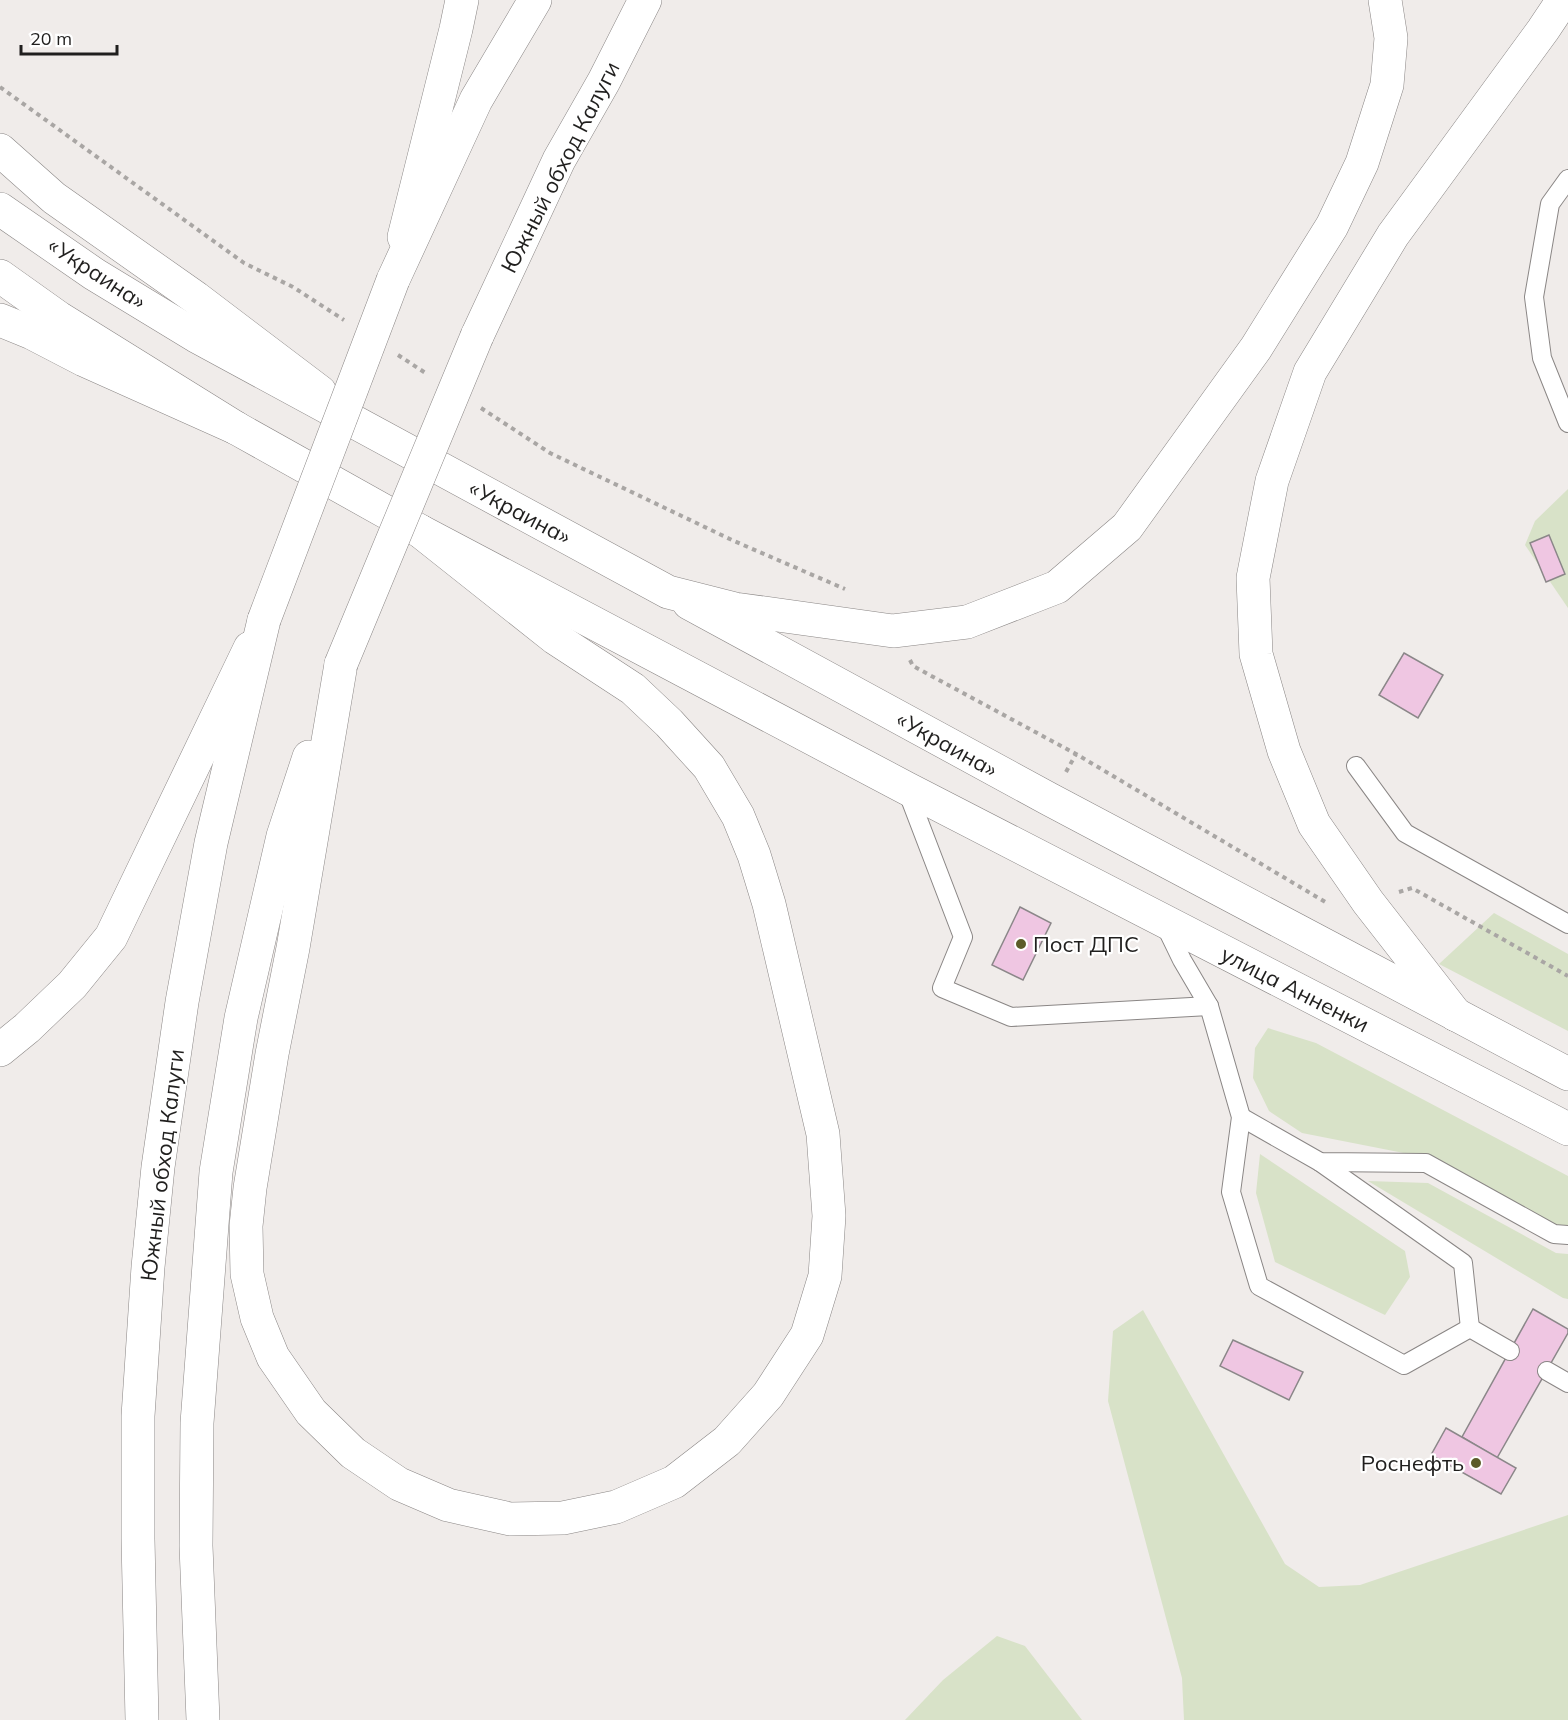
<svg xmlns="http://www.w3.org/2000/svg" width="1568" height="1720" font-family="Mulish,sans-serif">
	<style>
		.green { fill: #d8e2c8 }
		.building { fill: #efc6e2; stroke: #8b8789; stroke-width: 1.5 }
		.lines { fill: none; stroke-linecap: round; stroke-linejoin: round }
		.service-casing { stroke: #8a8685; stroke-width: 20 }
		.primary-casing { stroke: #8a8685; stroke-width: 34 }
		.trunk-casing { stroke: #8a8685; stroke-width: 34 }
		.path { stroke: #a9a6a4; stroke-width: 4; stroke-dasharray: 4.5 4.5; stroke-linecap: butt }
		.service { stroke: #fff; stroke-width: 18 }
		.primary { stroke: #fff; stroke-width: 33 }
		.trunk { stroke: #fff; stroke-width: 33 }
		.trunk-bridge-casing { stroke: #8a8685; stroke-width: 34; stroke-linecap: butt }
		.trunk-bridge { stroke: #fff; stroke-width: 33 }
		.poi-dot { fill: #5c5c29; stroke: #fff; stroke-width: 2 }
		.labels { text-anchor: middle; stroke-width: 4.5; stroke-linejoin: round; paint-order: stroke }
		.street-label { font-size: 22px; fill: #201f1e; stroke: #fff }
		.poi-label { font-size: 22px; fill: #201f1e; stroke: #fff; text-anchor: start }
	</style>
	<rect width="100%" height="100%" fill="#f0ecea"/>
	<g class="green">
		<path d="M1568,489v119l-43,-63 10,-24z"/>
		<path d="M1494,913l74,41v77l-129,-67z"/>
		<path d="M1268,1028l48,15 252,133v53l-8,-2 -136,-70 -122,-24 -33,-22 -16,-33 2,-30z"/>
		<path d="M1260,1154l145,97 5,26 -25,38 -110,-53 -19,-69z"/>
		<path d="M1368,1181l60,2 128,70 12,1v45l-5,-1z"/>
		<path d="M1143,1310l142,254 34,23 41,-2 208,-70v205h-384l-2,-42 -74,-277 5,-70z"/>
		<path d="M997,1636l28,10 57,74h-177l38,-40z"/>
	</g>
	<g class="building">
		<path d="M1549,535l16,39 -19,8 -16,-39z"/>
		<path d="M1404,653l39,22 -25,43 -39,-23z"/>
		<path d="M1020,907l31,16 -28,57 -31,-15z"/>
		<path d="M1533,1309l35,20v4l-71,125 -35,-21z"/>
		<path d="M1233,1340l70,32 -14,28 -69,-34z"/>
		<path d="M1446,1428l70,40 -15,26 -70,-39z"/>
	</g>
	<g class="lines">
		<defs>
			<g id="service">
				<path d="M1568,179l-18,25 -16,93 8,61 26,65"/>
				<path d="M1356,766l49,67 163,91"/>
				<path d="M906,788l57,149 -21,51 69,29 198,-11"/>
				<path d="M1165,925l17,35 27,46 32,111 -10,75 28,94 145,79 66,-37"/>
				<path d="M1241,1117l79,45 106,1 128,71 14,1"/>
				<path d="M1320,1162l143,101 7,65"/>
				<path d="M1470,1328l40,23"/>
				<path d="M1547,1371l21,12"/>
			</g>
			<g id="primary">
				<path d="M0,150l54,48 142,100 124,94"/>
				<path d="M404,237l52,-208 6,-29"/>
				<path d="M0,320l32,13 52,27 152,68 184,103 486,257 662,341"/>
				<path d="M689,603l360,196 519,275"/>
				<path d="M1456,1015l-88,-113 -54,-78 -30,-73 -28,-97 -3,-76 19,-97 38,-109 83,-137 150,-205 20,-30"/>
				<path d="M0,1050l27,-22 45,-43 39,-48 139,-289"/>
			</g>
			<g id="trunk">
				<path d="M0,209l94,65 102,62 472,256 67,17 158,22 74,-9 90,-35 70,-60 129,-179 76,-122 30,-63 25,-78 4,-47 -6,-38"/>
				<path d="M0,276l59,42 177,110"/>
				<path d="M393,280l83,-180 59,-100"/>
				<path d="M477,336l82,-176 45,-79 41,-81"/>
				<path d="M341,664l-48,284 -21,106 -22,134 -4,38 1,48 10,44 16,39 38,55 42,41 46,31 49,21 62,14 53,-1 53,-11 58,-25 53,-41 41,-46 39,-60 18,-59 4,-60 -6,-82 -54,-230 -15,-49 -16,-39 -29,-49 -40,-44 -36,-34 -78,-51 -135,-107"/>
				<path d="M142,1720l-4,-181v-123l10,-149 10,-100 24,-165 29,-159 53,-223"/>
				<path d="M203,1720l-7,-174 1,-123 19,-251 25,-154 42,-182 26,-79"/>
			</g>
		</defs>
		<use href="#service" class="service-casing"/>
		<use href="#primary" class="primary-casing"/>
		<use href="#trunk" class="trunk-casing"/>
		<g class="path">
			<path d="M0,87l244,176 49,24 51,33"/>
			<path d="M398,355l29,19"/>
			<path d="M481,408l69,45 184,88 111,48"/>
			<path d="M910,660l3,6 163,88 251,149"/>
			<path d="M1066,772l10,-18"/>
			<path d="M1399,892l13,-4 156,88"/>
		</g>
		<use href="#service" class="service"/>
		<use href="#primary" class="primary"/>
		<use href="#trunk" class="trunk"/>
		<defs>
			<g id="trunk-bridge">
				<path d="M264,620l129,-340"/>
				<path d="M341,664l136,-328"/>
			</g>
		</defs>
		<use href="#trunk-bridge" class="trunk-bridge-casing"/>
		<use href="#trunk-bridge" class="trunk-bridge"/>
	</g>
	<g class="poi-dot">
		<circle cx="1021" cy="944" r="6"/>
		<circle cx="1476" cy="1463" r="6"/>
	</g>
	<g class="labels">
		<g class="street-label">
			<text transform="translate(560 167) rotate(-63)" y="8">Южный обход Калуги</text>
			<text transform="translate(97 273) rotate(33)" y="8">«Украина»</text>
			<text transform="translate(520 512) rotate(28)" y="8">«Украина»</text>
			<text transform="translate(947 744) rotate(29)" y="8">«Украина»</text>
			<text transform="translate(1295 989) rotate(27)" y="8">улица Анненки</text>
			<text transform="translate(162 1165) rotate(-83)" y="8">Южный обход Калуги</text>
		</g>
		<g class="poi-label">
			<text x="1033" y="952">Пост ДПС</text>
			<text x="1464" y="1471" text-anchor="end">Роснефть</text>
		</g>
	</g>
	<path d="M21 45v9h96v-9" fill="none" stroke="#201f1e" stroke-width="3"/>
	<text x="30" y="45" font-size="18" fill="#201f1e" stroke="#ffffff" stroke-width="4.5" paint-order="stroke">20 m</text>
</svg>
